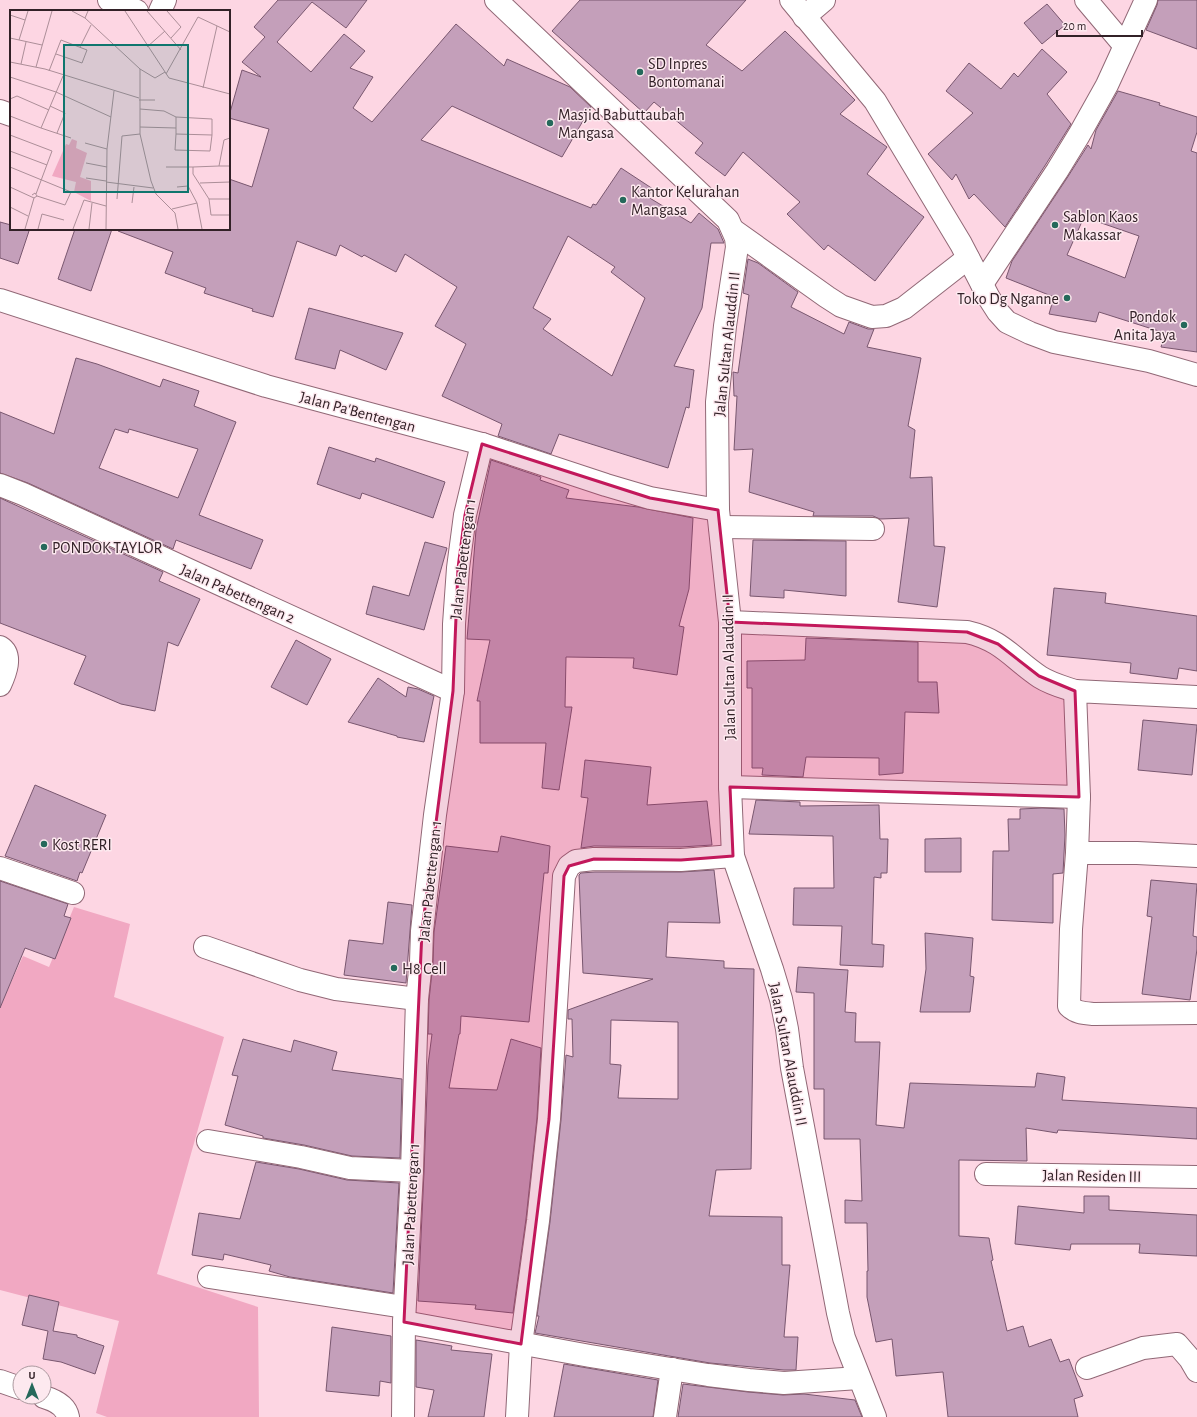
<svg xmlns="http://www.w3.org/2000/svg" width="1197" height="1417" font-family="'Alegreya Sans',sans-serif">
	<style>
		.green { fill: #f1a8c2 }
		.building { fill: #c49fba; stroke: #79576f; fill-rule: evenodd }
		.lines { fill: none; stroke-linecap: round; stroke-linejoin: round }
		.minor-casing { stroke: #916876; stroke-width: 24 }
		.minor { stroke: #fff; stroke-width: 22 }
		.marked { fill: #c2185b; fill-opacity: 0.2; stroke: #c2185b; stroke-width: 3; stroke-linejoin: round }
		.poi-dot { fill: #25695b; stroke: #fde9ef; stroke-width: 1.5 }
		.labels { text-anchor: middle; stroke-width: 3; stroke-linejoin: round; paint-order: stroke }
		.poi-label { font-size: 16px; fill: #322127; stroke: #fde9ef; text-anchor: start }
		.street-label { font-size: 16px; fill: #322127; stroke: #fde9ef }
		.inset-road { fill: none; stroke: #ac8e98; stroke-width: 1 }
		.view { fill: #0f766e; fill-opacity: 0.15; stroke: #0f766e; stroke-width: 2 }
		.inset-edge { fill: none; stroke: #322127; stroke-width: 2 }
	</style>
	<rect width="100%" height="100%" fill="#fdd6e3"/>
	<path class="green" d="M74,907l56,17 -16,73 110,40 -67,237 101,33 1,110h-152l-11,-4 23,-92 -119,-31v-283l23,-51 26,11z"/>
	<g class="building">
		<path d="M278,0h89l-21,28 -34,-26 -35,40 34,30 33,-38 21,17 -15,17 23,9 -20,31 19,14 84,-98 48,42 3,-7 63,28 21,20 -29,50 -110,-51 -31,34 170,68 2,-4 3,1 25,-37 32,21 -5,8 43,26 8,-10 19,16 6,14h-13l-9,65 -28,58 20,4 -5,38 -3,-1 -18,61 -109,-34 -8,20 -53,-18 4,-12 -60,-28 24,-52 -31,-18 22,-39 -52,-33 -9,18 -32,-17 -2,2 -22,-12 -4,11 -39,-15 -24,76 -21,-6 1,-2 -49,-16 2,-5 -41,-15 8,-21 -55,-21v-2h111v-50l23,8 17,-58 -40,-11v-2l13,-46 19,7 -19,-15 23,-25 -11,-10zM568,236l47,31 -4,5 34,26 -33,78 -69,-47 8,-10 -18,-11z"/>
		<path d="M580,0h166l-40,45 36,26 43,-40 70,69 -15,14 47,33 -20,27 57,43 -49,64 -47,-36 -4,5 -37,-36 13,-12 -57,-50 -18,24 -30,-23 8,-10 -49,-41 -10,11 -92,-82z"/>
		<path d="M1158,0h39v49l-51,-19 11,-25z"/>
		<path d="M1047,4l18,21 -23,19 -18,-21z"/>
		<path d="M1042,49l25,23 -20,22 24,30 -25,40 -41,63 -31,-33 -5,5 -13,-25 -4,6 -24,-26 45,-41 -27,-22 23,-28 32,26 13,-16 4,4z"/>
		<path d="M1118,91l42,12 -1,2 38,12v15l-6,19 6,2v199l-36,-5 4,-14 -66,-21 -3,10 -47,-8 5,-17 -48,-19 6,-17 55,-83 21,-33 3,4 5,-19zM1084,217l55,19 -14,42 -58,-23z"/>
		<path d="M0,222l11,3v4h13l5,2 -11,33 -18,-6z"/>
		<path d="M75,229h37l-21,62 -33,-12z"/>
		<path d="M748,259l10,4 40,29 -7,15 53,27 5,-12 19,7h6l-7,18 54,11 -13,68 7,4 -5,48 22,-1 2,69 11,1 -8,60 -39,-5 11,-84 -29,1 -7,-3h-60l1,-4 -65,-20 4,-43 -19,1 3,-54h-3l-1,-24 5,1 11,-78 -6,-2z"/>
		<path d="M309,308l94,25 -17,37 -46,-20 -5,19 -40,-10z"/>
		<path d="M76,358l21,6 63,23 3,-8 36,12 -5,15 42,16 -37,93 64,25 -12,29 -75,-29 -3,9 -145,-66 -28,-10v-61l54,22zM115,429l13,4 1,-4 69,20 -20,49 -79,-30z"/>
		<path d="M329,447l46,15 1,-4 69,24 -12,36 -71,-25 -2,6 -43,-15z"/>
		<path d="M491,460l50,17 -1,3 29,10 -3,8 72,9 55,11 -4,71 -10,37 5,1 -7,48 -44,-7 1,-10 -68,-1 -1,50h7l-13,83 -17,-2 4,-45h-66v-42h-3l13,-61 -23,-1 9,-109z"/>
		<path d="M0,498l163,74 -4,9 41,18 -22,47 -10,-4 -13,69 -34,-7 -47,-20 12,-28 -86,-33z"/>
		<path d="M753,540l93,1v55l-62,-6v8l-34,-2z"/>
		<path d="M425,542l22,6 -23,82 -58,-16 7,-28 36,10z"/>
		<path d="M1054,588l52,5 -1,10 92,13v55l-18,-3 -2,11 -47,-6 1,-10 -84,-8z"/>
		<path d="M806,638l112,4v40h19l2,31 -34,-1 -2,61 -24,2v-17l-73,-1 -3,20 -41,-2 1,-7h-11v-80h-5v-27l58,-1z"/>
		<path d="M296,640l35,19 -24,46 -36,-18z"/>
		<path d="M378,678l28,19 2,-10 10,2 16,7 -10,46 -27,-5v-1l-49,-14z"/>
		<path d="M1143,720l54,5 -5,50 -54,-5z"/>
		<path d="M585,760l66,7 -4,38 60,-4 5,44 -31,2 -87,-1 -13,2 7,-50 -7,-1z"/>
		<path d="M35,785l71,30 -24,58 -2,-1 -3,9 -72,-25z"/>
		<path d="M756,800l44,2v4l79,-1 1,34h8l-1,34h-6v5l-7,-1 -2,67 12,1 -1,22 -43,-2 2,-39 -49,-1 1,-37h40l-1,-52 -84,-2z"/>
		<path d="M1042,808l22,1 1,26 -2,38 -10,1v49l-61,-3 1,-69h16l-1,-32h12v-10z"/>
		<path d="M501,836l49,10 -2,27h-4l-15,149 -68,-6 -1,18h-1l-10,54 48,2 14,-51 30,9 -4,70 -11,101 -13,94 -38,-4 1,-4 -58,-4 6,-129 4,-107 4,-31h-4l1,-34 4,-37 1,-31 12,-86 52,6z"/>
		<path d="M961,838v34h-36v-33z"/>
		<path d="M714,870l6,53 -52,-1 -2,35 58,4v7l30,1 -3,200 -35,1 -7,46 73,1v48h8l-6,72h14l-2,33h-12l-74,-7 -175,-30 4,-17h-2l13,-94 11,-102 5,-65 7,2 -1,-38h-4v-9l85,-31 -70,-6 -4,-98 2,-2 14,-1h86zM611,1020l67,2v77l-60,-1 3,-33 -11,-1z"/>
		<path d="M1151,880l46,4 -4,52 4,1v12l-7,51 -48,-6 10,-77 -5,-1z"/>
		<path d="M0,881l68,23 -4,12 7,2 -16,41 -30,-11 -25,60z"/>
		<path d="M388,902l24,3 -6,78 -62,-8 5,-35 34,4z"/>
		<path d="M925,933l48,5 -3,38 4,1 -4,35h-50l6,-43z"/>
		<path d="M798,967l50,3 -3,42 11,1 -1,29h25l-4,83 28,3 6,-45 125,4 2,-14 28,4 -3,23 135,8v31l-139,-9 -1,3 -31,-5 1,33 -68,-1v76l30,2 4,22 -2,1 16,70 16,-5 6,21 22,-8 9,23 9,-3 14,37 -9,3 4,18h-130l-5,-45 -47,4 -4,-37 -16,3 -9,-45v-26h1l-1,-48h-22v-23l17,1 -2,-62h-36v-50h-10v-96l-18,-1z"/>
		<path d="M243,1039l48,13 3,-12 43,12 -5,18 70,9 -2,79 -48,-2 -48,-11 -41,-7v-2l-38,-11 13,-49 -6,-1z"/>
		<path d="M256,1162l43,7 48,11 52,3 -6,110 -103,-16 -21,-6 2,-6 -47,-11 -1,6 -31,-5 7,-42 41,6z"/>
		<path d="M1084,1196h25v14l88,5v41l-58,-3 1,-9h-69l-1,6 -55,-6 3,-38 66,7z"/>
		<path d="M29,1295l30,7 -6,29 24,4v2l27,9 -9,28 -34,-12 -18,-3 5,-28 -26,-6z"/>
		<path d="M332,1327l59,9v47l-11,-2 -1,15 -53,-5z"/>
		<path d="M416,1340l36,6 -1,4 41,4 -8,63h-56l6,-27 -18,-3z"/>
		<path d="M564,1364l94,16 -5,37h-99z"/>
		<path d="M683,1384l65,8 35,3 21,-1 51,6 7,17h-184z"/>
	</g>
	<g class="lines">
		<defs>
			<g id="minor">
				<path d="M109,0l28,11"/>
				<path d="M496,0l232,220 8,18 1,9 -12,79 -8,76 1,108 12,112v165l3,69 39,113 9,30 6,30 5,39 46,245 6,25 31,79"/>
				<path d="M791,0l84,101 86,143 28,54 9,14 9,10 23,11 24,9 95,19 48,14"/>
				<path d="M1086,0l38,45"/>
				<path d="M160,11l5,-11"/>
				<path d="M804,17l20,-17"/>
				<path d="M0,111l11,4"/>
				<path d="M733,230l94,67 14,9 31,11 14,-1 18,-8 64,-50"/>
				<path d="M982,284l75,-113 22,-36 28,-50 39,-85"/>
				<path d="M0,300l266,86 216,58 124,41 44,13 68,12"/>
				<path d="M0,485l23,9 430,197"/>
				<path d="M720,527l153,2"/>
				<path d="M730,622l237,10c35,8 46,27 73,45 11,7 23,10 35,14"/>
				<path d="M0,647c13,8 5,27 0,38"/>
				<path d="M1197,697l-122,-6 4,106 -2,56h60l60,3"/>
				<path d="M730,787l349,10"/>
				<path d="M1077,853l-6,76 -2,77c7,7 15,7 25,8l103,-1"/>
				<path d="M0,868l73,25"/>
				<path d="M205,947l95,33 36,9 81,10"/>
				<path d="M208,1141l93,16 49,11 62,3"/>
				<path d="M986,1174l211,3"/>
				<path d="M209,1277l195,30"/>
				<path d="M404,1322l186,34 118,19 41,5 35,3 75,-5"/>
				<path d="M1087,1368l56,-20 34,-4 13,15 7,12"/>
				<path d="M0,1381l20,7"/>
				<path d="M44,1397c10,3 22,9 24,20"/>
				<path d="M403,1417l1,-95 8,-151 5,-172 4,-37 1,-31 13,-116 18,-124 1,-67 4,-56 7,-53 17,-71"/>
				<path d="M517,1417l4,-73 17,-123 11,-102 15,-243 5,-10 7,-5 18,-2 87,1 52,-4"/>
				<path d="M665,1417l7,-48"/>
			</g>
		</defs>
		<use href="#minor" class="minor-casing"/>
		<use href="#minor" class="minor"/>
	</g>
	<path class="marked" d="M482,444l168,54 68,12 12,112 237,10 31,12 41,32 36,15 4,106 -349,-10 3,69 -52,4 -87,-1 -25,7 -5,10 -15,243 -28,225 -117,-22 18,-391 31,-240 5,-123 7,-53z"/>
	<g class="poi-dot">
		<circle cx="640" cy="72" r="4"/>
		<circle cx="550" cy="123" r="4"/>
		<circle cx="623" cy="200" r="4"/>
		<circle cx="1055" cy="225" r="4"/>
		<circle cx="1067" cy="298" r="4"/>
		<circle cx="1184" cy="325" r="4"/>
		<circle cx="44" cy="547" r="4"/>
		<circle cx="44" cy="844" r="4"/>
		<circle cx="394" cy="968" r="4"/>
	</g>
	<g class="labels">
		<g class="poi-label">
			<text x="648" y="69">SD Inpres<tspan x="648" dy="18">Bontomanai</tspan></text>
			<text x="558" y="120">Masjid Babuttaubah<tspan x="558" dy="18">Mangasa</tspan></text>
			<text x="631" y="197">Kantor Kelurahan<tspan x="631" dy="18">Mangasa</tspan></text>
			<text x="1063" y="222">Sablon Kaos<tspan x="1063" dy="18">Makassar</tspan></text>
			<text x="1059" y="304" text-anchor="end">Toko Dg Nganne</text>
			<text x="1176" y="322" text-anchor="end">Pondok<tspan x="1176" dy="18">Anita Jaya</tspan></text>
			<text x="52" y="553">PONDOK TAYLOR</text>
			<text x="52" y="850">Kost RERI</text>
			<text x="402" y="974">H8 Cell</text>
		</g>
		<g class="street-label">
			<text transform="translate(726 344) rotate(-84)" y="6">Jalan Sultan Alauddin II</text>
			<text transform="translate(358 411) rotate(15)" y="6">Jalan Pa'Bentengan</text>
			<text transform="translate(462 559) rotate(-83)" y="6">Jalan Pabettengan 1</text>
			<text transform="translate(238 593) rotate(24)" y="6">Jalan Pabettengan 2</text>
			<text transform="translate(728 667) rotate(-91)" y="6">Jalan Sultan Alauddin II</text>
			<text transform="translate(429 881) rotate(-84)" y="6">Jalan Pabettengan 1</text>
			<text transform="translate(789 1054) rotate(79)" y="6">Jalan Sultan Alauddin II</text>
			<text transform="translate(1092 1175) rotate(1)" y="6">Jalan Residen III</text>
			<text transform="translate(410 1204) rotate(-87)" y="6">Jalan Pabettengan 1</text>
		</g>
	</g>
	<g transform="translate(10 10)">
		<rect width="220" height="220" fill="#fdd6e3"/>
		<path d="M62,129l5,2 -1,7 11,5 -7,24 11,4v20l-17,-9 2,-10 -24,-6 14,-32 3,1z" fill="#f1a8c2"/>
		<path class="inset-road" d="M62,1l13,7M78,1l-3,7 55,51v65l11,47 5,13 19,19 3,16M115,1l44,67 61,16M137,1l34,39M157,1l14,16 -10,11M0,5l15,5M0,28l32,7M9,30l9,-29M70,37l11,-22M137,37l18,-16M0,52l35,7 94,29M11,54l5,-22M26,57l16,-56M130,59l15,9 10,-6M39,61l12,-31 26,10 -5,13 -26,-9M156,64l32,-57 32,15M0,67l46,15 55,25M193,78l14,-62M0,89l7,-3 32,14M129,90h16M40,96l15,7 -8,20M130,99l24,2 12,6M0,106l31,12 22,-52M130,117l36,1M31,118l30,10M166,124l-1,16 35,1 2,-16v-16l-36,-2v17l36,1M0,125l42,16 -16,43M220,128l-6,2 -5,26h11M75,133l22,6M0,141l37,14M76,153l21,4M209,156l-26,1v7l16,25 2,16h19M0,157l61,25 -6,13 -28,-9M156,157h27M76,168l20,3M96,172l47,6M190,173l30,-1M0,177l24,11 3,-2 -2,-3 -3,2M167,177l11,-1 9,17 5,26M107,189l5,-63 18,-2M199,189h21M122,193l2,-16M0,197l18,9M162,199l25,-6M15,219l9,-31M28,219l4,-15 22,6M63,219l11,-29 22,6M79,219l3,-26M96,219l1,-80 7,-58"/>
		<path class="view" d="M54,35h124v147h-124z"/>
		<rect width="220" height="220" class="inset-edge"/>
	</g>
	<g transform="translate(32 1385)"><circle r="19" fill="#fde9ef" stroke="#ac999f"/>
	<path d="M0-3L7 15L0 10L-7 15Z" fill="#25695b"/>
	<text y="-6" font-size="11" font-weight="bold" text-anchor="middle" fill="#322127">U</text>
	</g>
	<path d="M1057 30v6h85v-6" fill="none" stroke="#322127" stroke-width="2"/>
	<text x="1063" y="30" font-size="12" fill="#322127" stroke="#fde9ef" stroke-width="3" paint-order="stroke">20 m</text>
</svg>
